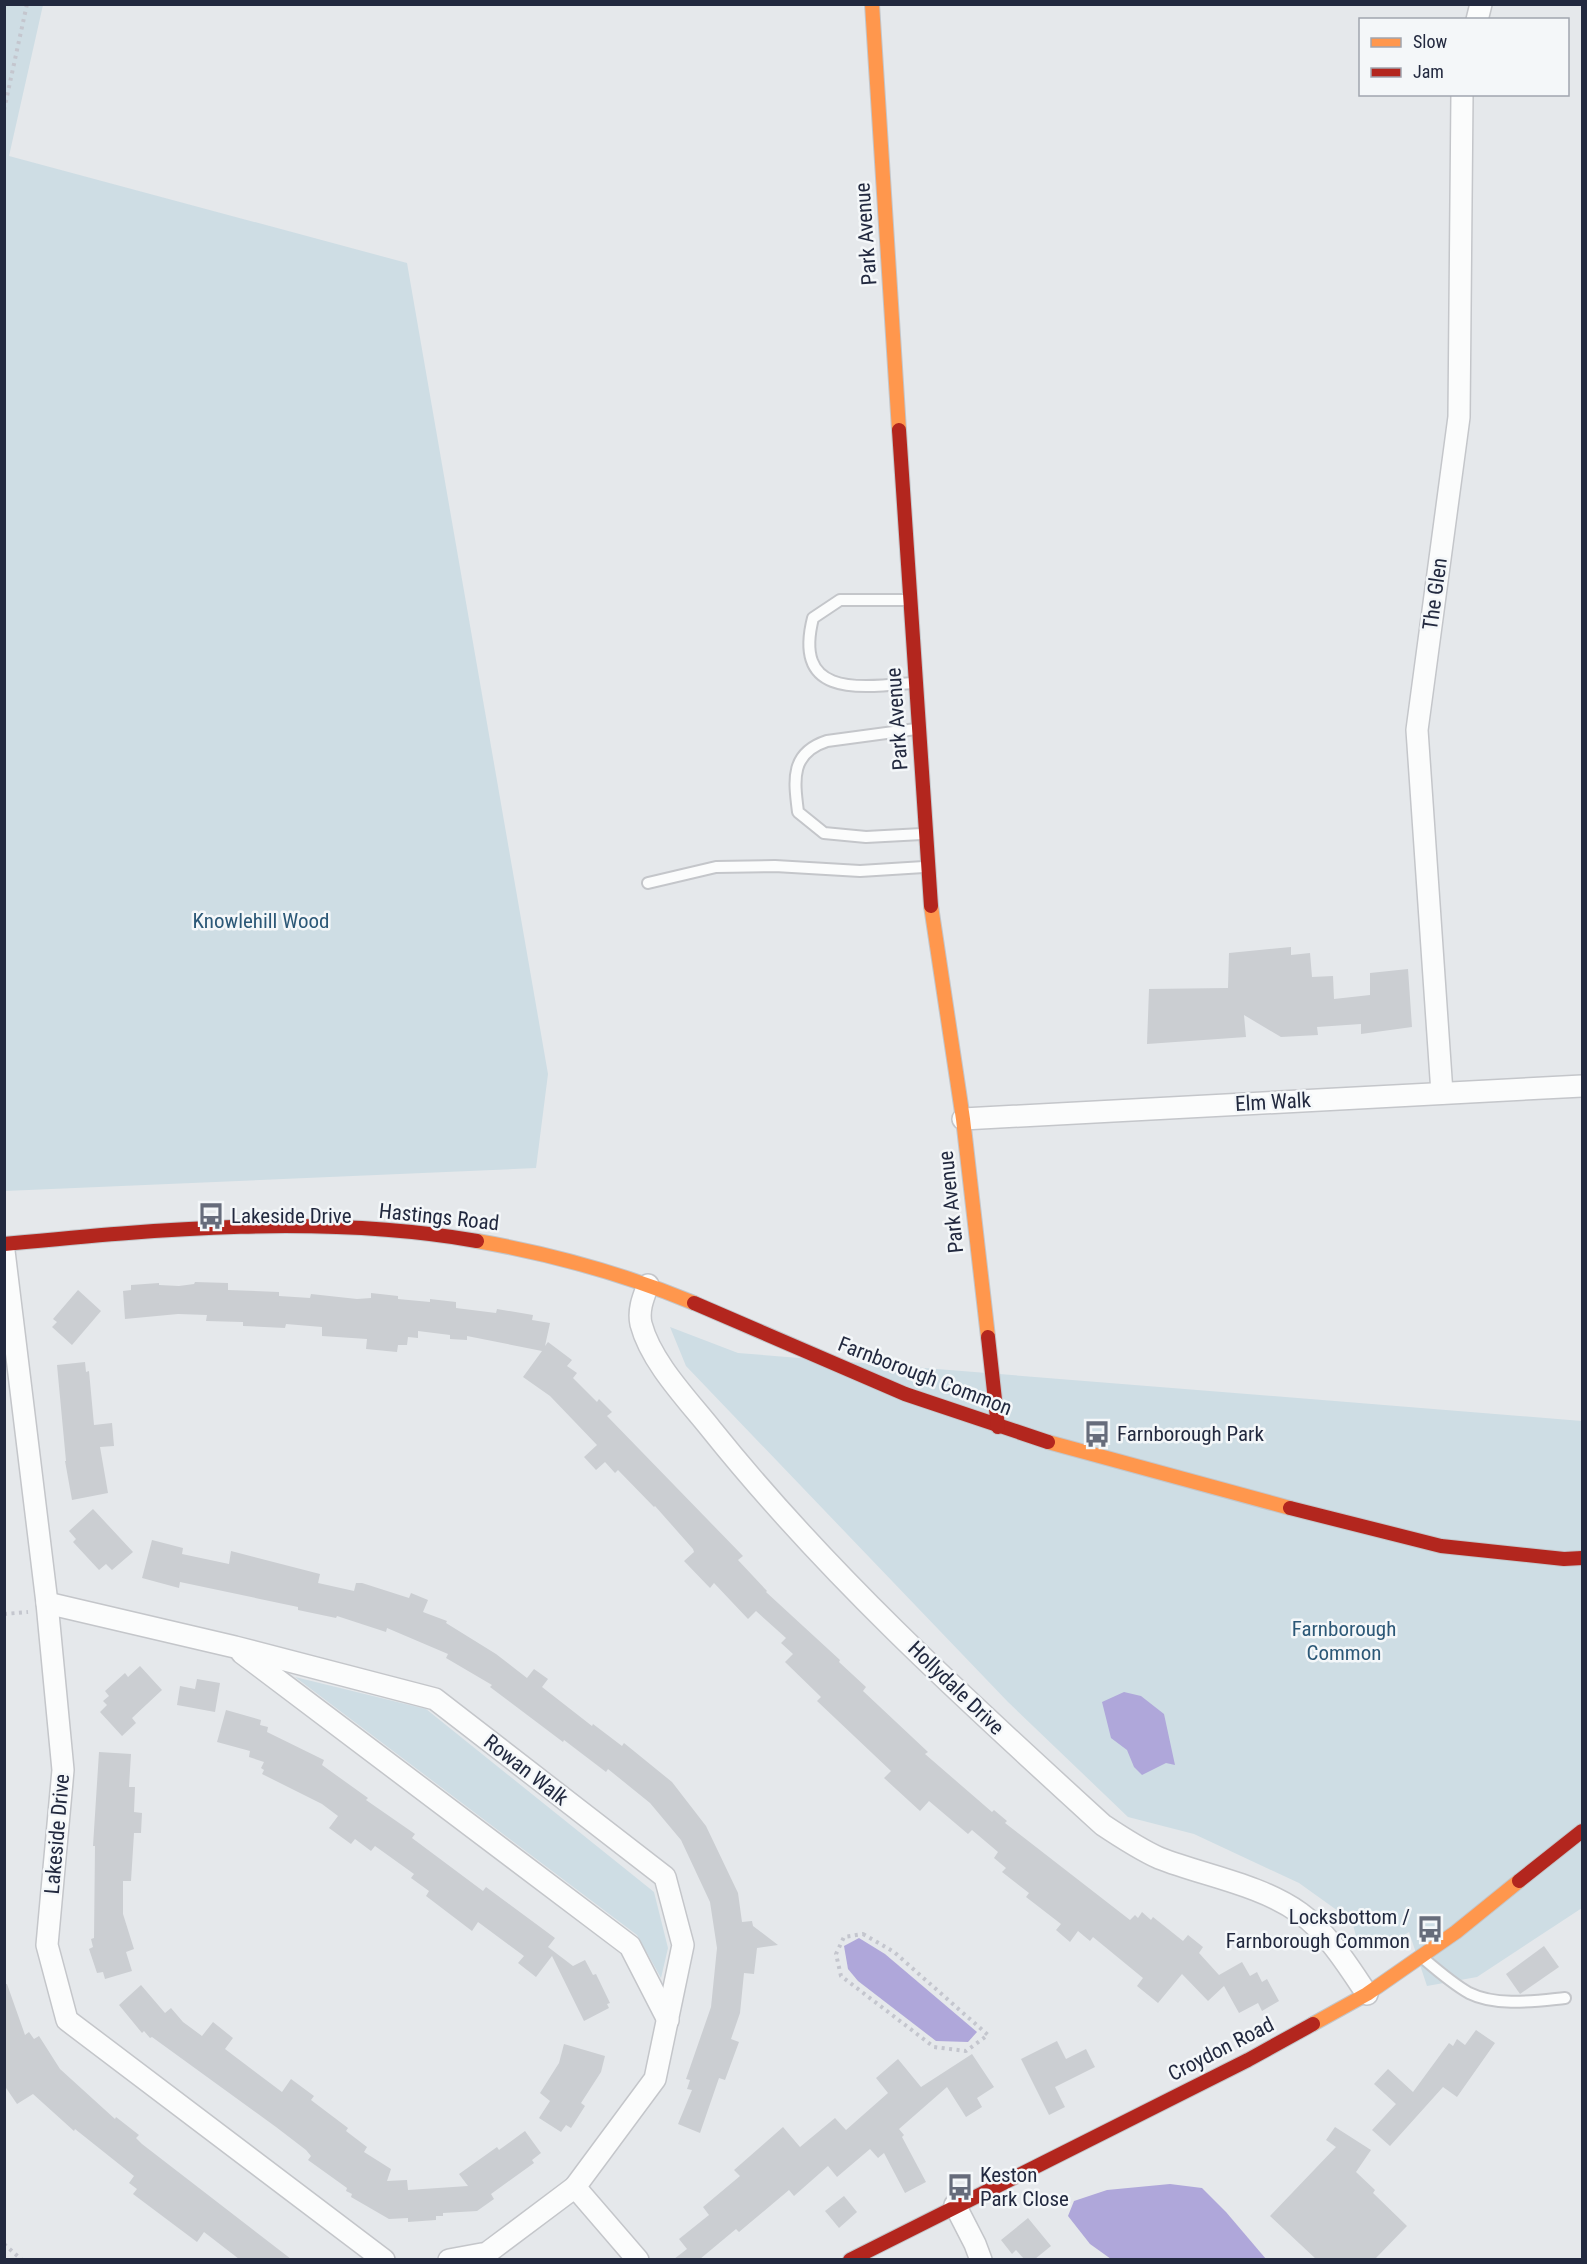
<svg xmlns="http://www.w3.org/2000/svg" width="1587" height="2264" font-family="'Roboto Condensed',sans-serif">
	<style>
		.green { fill: #cedde4 }
		.water { fill: #afa7da }
		.building { fill: #cbced2 }
		.lines { fill: none; stroke-linecap: round; stroke-linejoin: round }
		.lane-casing { stroke: #c4c6ca; stroke-width: 14 }
		.street-casing { stroke: #c4c6ca; stroke-width: 24 }
		.slow-casing { stroke: #c3c6ca; stroke-width: 16 }
		.jam-casing { stroke: #c3c6ca; stroke-width: 16 }
		.path { stroke: #c4c6ce; stroke-width: 4; stroke-dasharray: 3 4.5; stroke-linecap: butt }
		.lane { stroke: #fbfcfc; stroke-width: 10 }
		.street { stroke: #fbfcfc; stroke-width: 21 }
		.slow { stroke: #ff974d; stroke-width: 14 }
		.jam { stroke: #b3261e; stroke-width: 14 }
		.labels { text-anchor: middle; stroke-width: 5; stroke-linejoin: round; paint-order: stroke }
		.street-label { font-size: 21px; fill: #22293f; stroke: #f4f7f9 }
		.park-label { font-size: 21px; fill: #2c5877; stroke: #f4f7f9 }
		.poi-label { font-size: 21px; fill: #22293f; stroke: #f4f7f9; text-anchor: start }
	</style>
	<rect width="100%" height="100%" fill="#e5e8eb"/>
	<g class="green">
		<path d="M4,5h39l-34,151 398,107 141,811 -12,94 -531,23z"/>
		<path d="M670,1327l68,26 844,68v487l-105,69 -50,9 -18,-54 -8,5 -44,3 -5,-19 -53,-38 -105,-49 -66,-17 -120,-115 -322,-336z"/>
		<path d="M295,1677l131,32 228,183 14,56 -7,30 -24,-43z"/>
	</g>
	<g class="water">
		<path d="M1124,1692l17,4 23,18 11,51 -9,-2 -24,12 -8,-8 -7,-17 -16,-12 -9,-36z"/>
		<path d="M859,1938l26,16 92,78 -9,10 -32,-1 -78,-60 -10,-12 -4,-23z"/>
		<path d="M1170,2184l32,4 24,24 40,47h-155l-21,-15 -22,-28 6,-15 33,-11z"/>
	</g>
	<g class="building">
		<path d="M1291,947v8l19,-2 2,24 21,-1 1,23 36,-4v-22l38,-4 4,58 -51,7v-10l-44,3 1,8 -37,2 -37,-22 2,22 -99,7 2,-55 79,-1 1,-35z"/>
		<path d="M195,1282l33,1v7l51,2v4l31,2 1,-4 46,5 14,-1v-5l27,3v3l32,3v-3l26,3v6l40,5 1,-4 36,6 -1,5 18,3 -5,23 3,-4 24,18 -5,6 10,7 -4,5 24,24 2,-3 13,13 -5,4 136,140 -5,4 29,31 -1,1 74,68 -1,2 27,25 -3,4 65,61 -3,2 67,58 2,-2 13,11 -2,2 125,97 5,-5 3,3 4,-6 9,8 2,-3 30,24 5,-6 15,12 -4,6 20,22 23,-13 8,14 7,-4 5,10 5,-3 12,22 -17,10 -4,-8 -19,10 -15,-27 -16,15 -26,-27 -24,29 -21,-17 6,-8 -50,-41 -3,4 -12,-10 -8,11 -14,-12 5,-6 -35,-27 3,-4 -27,-21 4,-4 -12,-10 4,-6 -26,-22 -4,4 -39,-33 -9,10 -36,-33 7,-7 -74,-70 4,-4 -36,-35 8,-8 -12,-11 5,-5 -30,-27 -8,8 -34,-36 -4,5 -26,-27 10,-9 -1,-3 -38,-43 -1,1 -36,-37 -3,3 -10,-11 -9,8 -12,-13 13,-12 -47,-49 -27,-19 19,-26 -75,-15v4l-17,-1v-4l-32,-4v7l-10,-1 -1,8h-9l-1,7 -31,-3 1,-10 -45,-3v-9l-36,-3 -1,4 -42,-2v-4l-37,-1 1,-6 -29,-1 -53,5 -2,-28 8,-1v-5l28,-2v2l20,1 15,-2z"/>
		<path d="M78,1290l23,21 -29,34 -20,-18 5,-5 -4,-3z"/>
		<path d="M85,1362l1,10 3,-1 5,54 18,-2 2,23 -14,1 8,46 -36,7 -7,-39h1l-9,-96z"/>
		<path d="M93,1509l40,43 -21,18 -6,-6 -7,6 -26,-28 3,-3 -7,-8z"/>
		<path d="M152,1540l31,8 -1,6 47,10 2,-13 89,23 -2,9 36,8 2,-8h6l47,15 2,-5 17,7 -5,12 24,9 -1,2 50,31 31,24 7,-9 14,10 -6,8 50,39 1,-2 29,22 2,-3 48,39 34,44 32,67 4,29 10,-1 1,5 25,19 -21,3 -3,26 -10,-1 -4,40 -9,26 8,3 -14,38 -6,-2 -19,55 -22,-9 14,-34 -5,-1 3,-9 -4,-1 25,-72 6,-59 -7,-46 -29,-62 -31,-37 -42,-34 -2,3 -42,-32 -1,2 -73,-55 2,-2 -46,-27 2,-4 -61,-26 -1,4 -49,-16 -1,2 -38,-8v-3l-118,-25 -1,6 -37,-10z"/>
		<path d="M140,1666l22,24 -30,28 4,5 -14,13 -22,-24 7,-7 -4,-4 6,-5 -4,-5 20,-18 3,4z"/>
		<path d="M197,1679l23,4 -5,29 -38,-7 3,-19 15,3z"/>
		<path d="M226,1710l35,10 -1,5 8,2 -1,5 57,28 -2,5 46,33 -2,2 49,34 -3,4 71,53 3,-4 69,51 -7,9 25,19 12,-6 8,15 3,-1 14,29 -3,1 2,4 -25,13 -32,-65 -16,21 -18,-14 6,-7 -46,-34 -6,9 -46,-35 3,-5 -18,-13 3,-4 -39,-28 -4,5 -16,-12 -4,5 -22,-16 9,-12 -16,-12 -60,-30 2,-4 -3,-2 3,-6 -15,-5 1,-6 -33,-9z"/>
		<path d="M99,1752l32,2 -2,33h6l-1,25 8,1 -1,20h-7l-3,48h-8v33l11,35 -8,3 6,19 -27,8 -2,-7 -6,1 -8,-24 4,-2 -2,-8 3,-1 1,-92h-2z"/>
		<path d="M1544,1946l15,21 -39,27 -14,-20z"/>
		<path d="M4,1984h3l18,51 4,-3 5,7 5,-3 21,33 55,50 1,-2 23,18 -3,3 6,6 149,115h-52l-35,-27 -7,10 -64,-48 4,-5 -8,-6 5,-7 -59,-47 -1,2 -41,-37 -16,10 -13,-19z"/>
		<path d="M141,1985l24,28 6,-5 12,14 19,14 11,-14 20,16 -8,11 57,43 9,-13 23,17 -3,4 37,28 -2,3 21,16 -3,5 27,17 -4,12 20,-1 1,10 60,-4 -9,-12 38,-27 2,3 26,-19 16,22 -9,7 2,3 -43,31 3,5 -17,12 -34,2v3h-7v4l-28,2v-4l-19,1 -38,-22 1,-3 -6,-3 1,-3 -39,-28 3,-4 -5,-6 -30,-23 -124,-90 -2,1 -6,-7 -2,2 -23,-28z"/>
		<path d="M1476,2030l19,13 -38,54 -14,-10 -53,59 -18,-16 24,-26 -22,-20 14,-15 25,23 36,-49 4,3 4,-7 8,6z"/>
		<path d="M1057,2041l9,18 20,-10 9,18 -40,20 10,20 -16,8 -28,-56z"/>
		<path d="M564,2044l41,12 -4,16 -20,31 4,3 -14,22 -5,-3 -5,7 -22,-14 11,-17 -10,-8 19,-30z"/>
		<path d="M972,2054l22,33 -17,11 5,9 -16,10 -19,-30 -48,42 5,6 -2,2 24,45 -21,11 -21,-40 -6,5 -8,-9 -33,28 -9,-11 -34,30 -5,-6 -50,42 -3,-3 -36,30h-26l13,-10 -8,-10 30,-24 -6,-8 37,-31 -6,-6 49,-43 17,20 35,-29 11,12 42,-37 -12,-15 22,-19 23,28z"/>
		<path d="M1335,2127l36,23 -15,22 19,18 -2,3 34,33 -32,33h-59l-46,-43 66,-69 -10,-7z"/>
		<path d="M844,2196l13,16 -18,16 -14,-17z"/>
		<path d="M1028,2218l23,28 -16,13h-11l-8,-9 -4,4 -11,-14z"/>
	</g>
	<g class="lines">
		<defs>
			<g id="lane">
				<path d="M909,600h-69l-27,18c-20,79 45,70 99,65"/>
				<path d="M916,729l-89,12c-37,12 -33,39 -29,71l26,21 42,4 56,-3"/>
				<path d="M648,883l68,-16 59,-1 85,5 64,-4"/>
				<path d="M1424,1959c14,12 29,25 45,34 28,14 66,8 96,5"/>
			</g>
			<g id="street">
				<path d="M1477,20l4,-16"/>
				<path d="M1442,1093l-25,-363 42,-313 3,-323"/>
				<path d="M963,1119l619,-33"/>
				<path d="M4,1251l43,352 16,167 -16,175 20,75 317,240"/>
				<path d="M648,1285c-5,13 -10,25 -7,39 10,38 46,75 70,105 116,145 255,271 392,396 18,12 36,24 56,33 46,18 100,26 141,55 28,20 48,53 67,81"/>
				<path d="M47,1603l188,44 200,52 230,178 18,68 -28,134 -80,108"/>
				<path d="M242,1653l388,293 38,74"/>
				<path d="M955,2205l20,39 6,16"/>
				<path d="M449,2260l38,-7 88,-66 63,73"/>
			</g>
			<g id="slow">
				<path d="M872,4l27,426"/>
				<path d="M931,906l32,213 25,218"/>
				<path d="M477,1241c75,13 147,33 217,62"/>
				<path d="M1048,1442l242,66"/>
				<path d="M1313,2024l54,-30 89,-62 63,-51"/>
			</g>
			<g id="jam">
				<path d="M899,430l32,476"/>
				<path d="M4,1244c156,-15 317,-30 473,-3"/>
				<path d="M694,1303l211,91 143,48"/>
				<path d="M988,1337l10,90"/>
				<path d="M1290,1508l151,38 123,13 18,-1"/>
				<path d="M1519,1881l63,-50"/>
				<path d="M850,2260l398,-200 65,-36"/>
			</g>
		</defs>
		<use href="#lane" class="lane-casing"/>
		<use href="#street" class="street-casing"/>
		<use href="#slow" class="slow-casing"/>
		<use href="#jam" class="jam-casing"/>
		<g class="path">
			<path d="M4,110l23,-106"/>
			<path d="M4,1614l24,-2"/>
			<path d="M863,1934l31,18 94,83 -22,16 -32,-4 -93,-71 -5,-22 8,-17z"/>
			<path d="M4,2244l18,16"/>
		</g>
		<use href="#lane" class="lane"/>
		<use href="#street" class="street"/>
		<use href="#slow" class="slow"/>
		<use href="#jam" class="jam"/>
	</g>
	<defs>
		<symbol id="bus-bare" viewBox="-9 -9 18 18"><path d="M-5-6H5V4H4V6H2V4H-2V6H-4V4H-5ZM-3.5-4V0h7V-4ZM-3.5 1.2v1.5H-2V1.2ZM2 1.2v1.5H3.5V1.2Z" fill="#666c7b" stroke="#f4f7f9" stroke-width="2.5" paint-order="stroke"/></symbol>
	</defs>
	<g fill-rule="evenodd">
		<use href="#bus-bare" x="192" y="1197" width="38" height="38"/>
		<use href="#bus-bare" x="1078" y="1415" width="38" height="38"/>
		<use href="#bus-bare" x="1411" y="1910" width="38" height="38"/>
		<use href="#bus-bare" x="941" y="2168" width="38" height="38"/>
	</g>
	<g class="labels">
		<g class="street-label">
			<text transform="translate(866 234) rotate(-94)" y="7">Park Avenue</text>
			<text transform="translate(1435 594) rotate(-82)" y="7">The Glen</text>
			<text transform="translate(897 719) rotate(-94)" y="7">Park Avenue</text>
			<text transform="translate(1273 1102) rotate(-3)" y="7">Elm Walk</text>
			<text transform="translate(951 1202) rotate(-96)" y="7">Park Avenue</text>
			<text transform="translate(439 1217) rotate(6)" y="7">Hastings Road</text>
			<text transform="translate(925 1376) rotate(21)" y="7">Farnborough Common</text>
			<text transform="translate(956 1688) rotate(44)" y="7">Hollydale Drive</text>
			<text transform="translate(526 1770) rotate(38)" y="7">Rowan Walk</text>
			<text transform="translate(57 1834) rotate(-85)" y="7">Lakeside Drive</text>
			<text transform="translate(1221 2049) rotate(-27)" y="7">Croydon Road</text>
		</g>
		<g class="park-label">
			<text x="261" y="928">Knowlehill Wood</text>
			<text x="1344" y="1636">Farnborough<tspan x="1344" dy="24">Common</tspan></text>
		</g>
		<g class="poi-label">
			<text x="231" y="1223">Lakeside Drive</text>
			<text x="1117" y="1441">Farnborough Park</text>
			<text x="1410" y="1924" text-anchor="end">Locksbottom /<tspan x="1410" dy="24">Farnborough Common</tspan></text>
			<text x="980" y="2182">Keston<tspan x="980" dy="24">Park Close</tspan></text>
		</g>
	</g>
	<rect width="1587" height="2264" fill="none" stroke="#22293f" stroke-width="12"/>
	<rect x="1359" y="18" width="210" height="78" fill="#f4f7f9" stroke="#a0a5af" stroke-width="1.5"/>
	<rect x="1371" y="38" width="30" height="9" fill="#ff974d" stroke="#a0a5af" stroke-width="1.5"/>
	<text x="1413" y="48" font-size="18" fill="#22293f">Slow</text>
	<rect x="1371" y="68" width="30" height="9" fill="#b3261e" stroke="#a0a5af" stroke-width="1.5"/>
	<text x="1413" y="78" font-size="18" fill="#22293f">Jam</text>
</svg>
